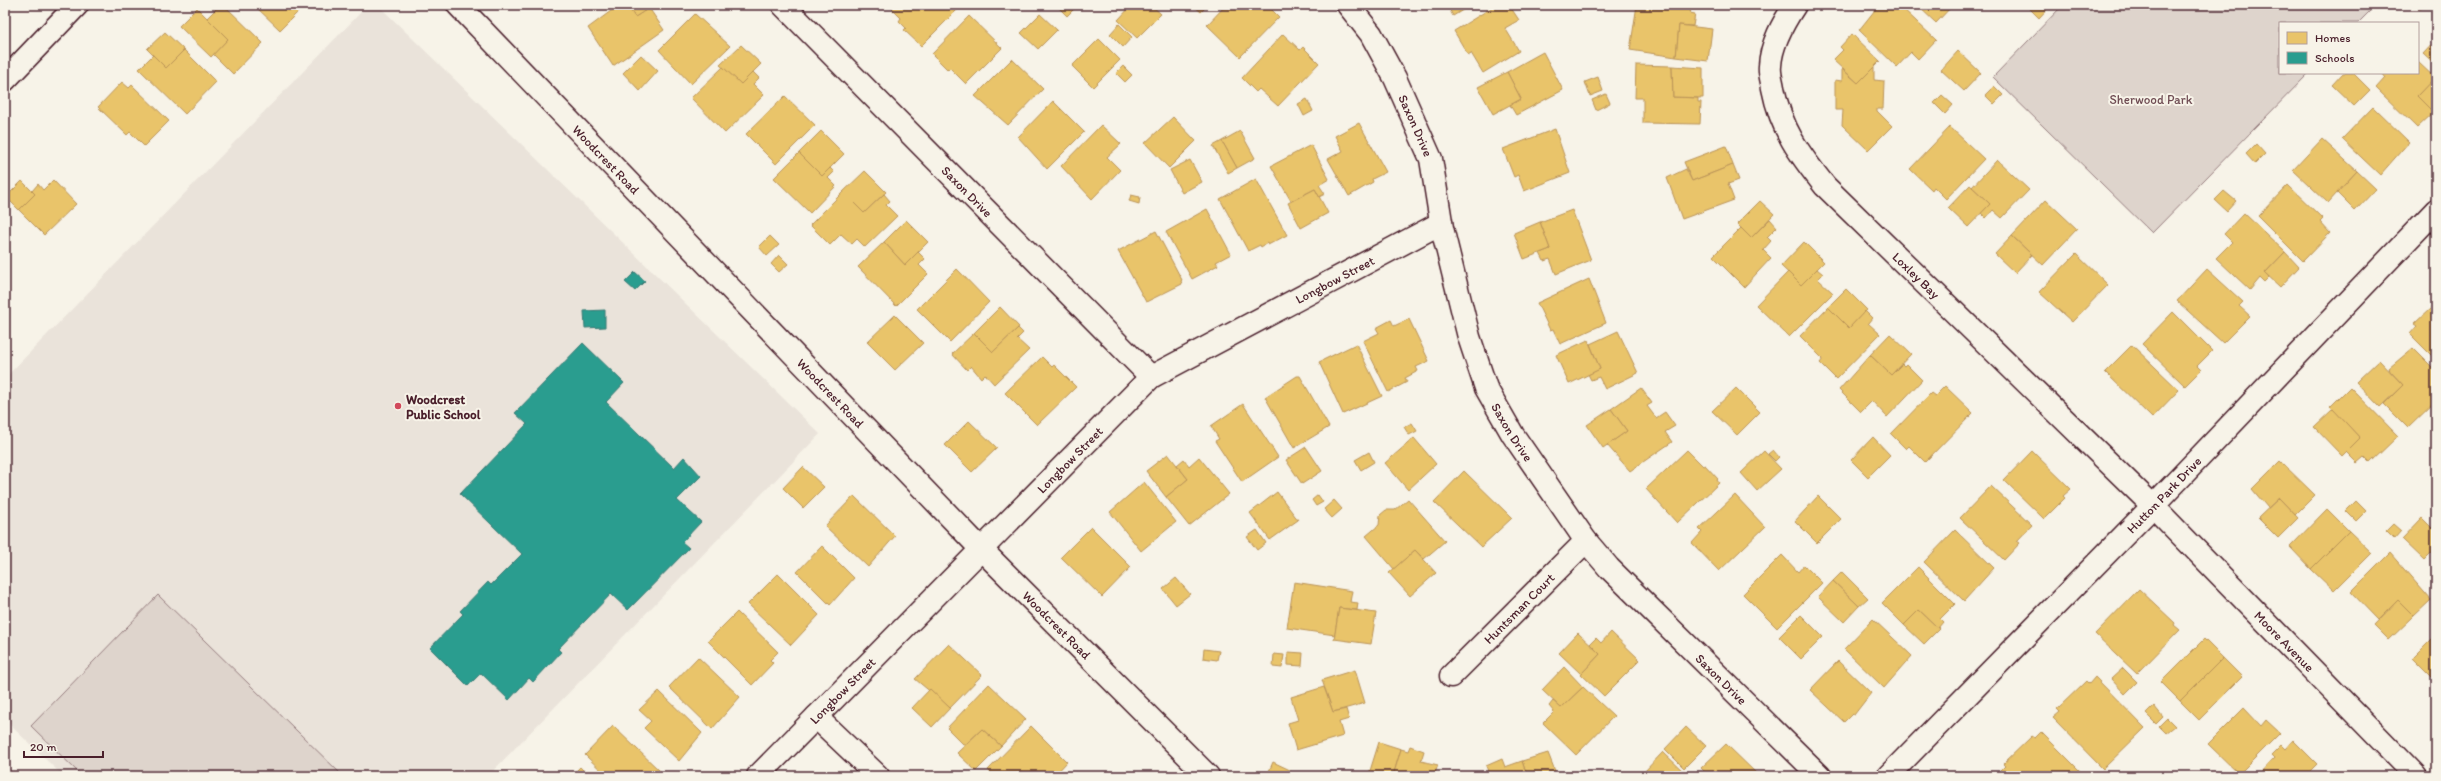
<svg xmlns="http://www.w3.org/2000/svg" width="2441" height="781" font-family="Itim,sans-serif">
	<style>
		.built { fill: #eae3da }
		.green { fill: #ded4cc; stroke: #947a7c }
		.homes { fill: #e9c46a; stroke: #b99257 }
		.schools { fill: #2a9d8f; stroke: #347771 }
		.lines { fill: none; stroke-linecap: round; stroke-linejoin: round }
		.street-casing { stroke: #4a1f2b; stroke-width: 25 }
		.street { stroke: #f7f3e8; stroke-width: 22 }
		.poi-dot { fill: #d1495b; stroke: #f7f3e8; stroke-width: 1.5 }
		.labels { text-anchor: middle; stroke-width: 4; stroke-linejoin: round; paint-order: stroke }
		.park-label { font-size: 13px; fill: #6f4c53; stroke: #f7f3e8 }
		.street-label { font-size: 13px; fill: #4a1f2b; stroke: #f7f3e8 }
		.poi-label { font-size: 13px; font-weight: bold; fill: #4a1f2b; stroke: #f7f3e8; text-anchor: start }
	</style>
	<rect width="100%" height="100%" fill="#f7f3e8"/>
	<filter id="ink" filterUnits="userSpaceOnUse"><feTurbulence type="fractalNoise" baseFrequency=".025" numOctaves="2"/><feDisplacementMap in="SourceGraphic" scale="8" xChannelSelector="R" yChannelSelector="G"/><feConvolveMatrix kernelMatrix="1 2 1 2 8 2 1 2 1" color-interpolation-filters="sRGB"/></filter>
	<g filter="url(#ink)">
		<path class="built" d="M368,5h10l442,429 -332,342h-425l-58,-56v-342z"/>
		<g class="green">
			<path d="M2063,5h313l-18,18h-78v50h29l-157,160 -159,-156z"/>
			<path d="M158,595l185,181h-261l-51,-50z"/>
		</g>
		<g class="homes">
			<path d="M220,5h4l39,38 -30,31 -20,-20 15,-15 -21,-21z"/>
			<path d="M254,5h51l-25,25z"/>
			<path d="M619,5h8l8,12 14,-9 15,22 -51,36 -25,-38z"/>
			<path d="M627,5h27l-19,12z"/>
			<path d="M897,5h65l-41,41 -17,-16 2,-2 -7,-7 2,-3 -9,-9z"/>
			<path d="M1062,5h8l4,4 -7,7 -8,-8z"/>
			<path d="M1132,5h19l10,9 -24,24 -19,-18z"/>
			<path d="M1193,5h15l-7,7z"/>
			<path d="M1226,5h41l12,12 -39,40 -33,-32z"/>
			<path d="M1447,5h24l-18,11z"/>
			<path d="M1496,5h13l10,15 -14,8 14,23 -36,22 -12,-20 -3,2 -14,-24z"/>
			<path d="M1637,5h55l-2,8 5,1 -2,12 -14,-1 -3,32 -46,-7z"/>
			<path d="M1879,5h20l37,35 -18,19 -7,-7 -14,15 -38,-37z"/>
			<path d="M1917,5h36l-17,18z"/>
			<path d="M2026,5h25l-12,13z"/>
			<path d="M2416,5h9l-5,4z"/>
			<path d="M197,8l31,31 -17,18 -32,-31z"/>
			<path d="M695,14l35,32 -39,38 -32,-34z"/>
			<path d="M1040,14l17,16 -19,19 -17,-16z"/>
			<path d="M969,16l33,32 -36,36 -16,-16 -2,2 -16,-16z"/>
			<path d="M1119,24l13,13 -9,10 -13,-13z"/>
			<path d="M1679,25l33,4 -4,32 -32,-4z"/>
			<path d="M165,32l19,18 -18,18 -19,-19z"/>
			<path d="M1283,34l17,16 3,-3 16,16 -41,43 -19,-17 -3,3 -14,-14z"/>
			<path d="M1852,34l28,27 -22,22 -25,-23 10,-10 -3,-3z"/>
			<path d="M1099,39l21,21 -27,27 -21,-21z"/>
			<path d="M2436,40v26l-13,-12z"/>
			<path d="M741,45l20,19 -20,20 -21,-19z"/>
			<path d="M184,50l32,32 -31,32 -46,-45 14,-14 13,13z"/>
			<path d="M1958,51l23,22 -17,18 -23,-21z"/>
			<path d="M1543,52l20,38 -47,25 -6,-10 11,-6 -14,-27z"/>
			<path d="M641,55l17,16 -18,20 -17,-18z"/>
			<path d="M1012,59l31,30 -35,36 -33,-29z"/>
			<path d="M2418,62l17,16 -18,18 17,16 -17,16 -41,-40 9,-10 -4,-5h37z"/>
			<path d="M1636,65l36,1 1,31 25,1v4h3l-1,22 -57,-1v-25h-8z"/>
			<path d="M1123,66l9,9 -7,7 -9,-9z"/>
			<path d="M1672,66l31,2v30l-30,-1z"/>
			<path d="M723,67l18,17 12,-12 6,6 -6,6 11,11 -39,38 -34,-35z"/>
			<path d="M1874,67v13l10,1 -1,28h-6v2l15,15 -24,24 -26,-25 1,-15h-8v-30l7,1v-12l16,14z"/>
			<path d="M1507,72l14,27 -28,15 -15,-27z"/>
			<path d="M2343,73h10l17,17 -16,16 -22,-21z"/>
			<path d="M1598,77l5,14 -13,5 -5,-14z"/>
			<path d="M2435,77l1,1v37l-19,-19z"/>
			<path d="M122,82l7,6 3,-3 37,36 -25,25 -14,-14 -3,3 -29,-28z"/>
			<path d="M1994,86l9,9 -9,9 -9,-9z"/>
			<path d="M1606,94l4,9 -14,7 -4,-10z"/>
			<path d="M1942,95l11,10 -8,9 -11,-11z"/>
			<path d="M785,96l30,29 -39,39 -30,-30z"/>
			<path d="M1307,99l6,12 -9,5 -6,-12z"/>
			<path d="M1053,101l31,31 -37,37 -29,-32z"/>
			<path d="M2373,107l36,35 -29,33 -38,-36z"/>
			<path d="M1173,117l23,24 -27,27 -24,-25z"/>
			<path d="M1359,123l27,49 -14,7 1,3 -24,14 -21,-37 15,-8 -8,-15z"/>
			<path d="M1101,125l20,19 -14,13 13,13 -28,29 -31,-33z"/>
			<path d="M1950,127l34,32 -38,40 -12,-12 -2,3 -22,-21z"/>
			<path d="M1555,129l15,44 -46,18 -6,-16 -4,2 -11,-28z"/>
			<path d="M821,131l23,23 -22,22 -23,-23z"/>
			<path d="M1240,131l15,27 -18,10 -15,-27z"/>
			<path d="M2322,139l35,32 -29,32 -35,-33z"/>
			<path d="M1222,141l15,27 -9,5 -15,-27z"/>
			<path d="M2256,144l9,10 -10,10 -9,-10z"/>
			<path d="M1311,145l18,34 -10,6 6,9 -6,3 -4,-8 -24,12 -20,-35z"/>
			<path d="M1726,146l7,19 -41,16 -8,-19z"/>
			<path d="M799,153l23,23 8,-8 4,4 -6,6 8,8 -26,27 -36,-35z"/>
			<path d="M1190,160l12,22 -20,11 -12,-23z"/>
			<path d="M1997,160l32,30 -27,28 -9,-8 -7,8 -5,-5 9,-9 -18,-17z"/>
			<path d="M1733,165l6,15 -11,4 6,16 -52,19 -15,-41 19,-9 6,12z"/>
			<path d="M865,171l21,21 -22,21 -21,-21z"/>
			<path d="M2357,171l19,18 -21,22 -18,-18z"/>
			<path d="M1256,179l31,56 -19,10 -1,-2 -6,4 -1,-2 -12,6 -28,-52z"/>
			<path d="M53,180l23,24 -32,31 -25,-25 16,-16 -3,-3 6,-7 5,6z"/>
			<path d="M22,181l13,13 -16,16 -13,-13z"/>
			<path d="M1970,185l20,19 -22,23 -20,-19z"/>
			<path d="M2288,185l35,34 -3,3 10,11 -27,28 -45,-45z"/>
			<path d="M1315,189l13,24 -27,15 -13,-25z"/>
			<path d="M2224,191l12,10 -9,10 -12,-11z"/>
			<path d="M843,192l21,21 20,-19 6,7 -4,4 11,11 -32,31 -8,-8 -5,5 -11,-10 -11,11 -20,-20z"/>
			<path d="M1131,195l9,2 -1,7 -10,-3z"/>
			<path d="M2046,200l31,29 -34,36 -31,-29z"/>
			<path d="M1760,201l14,13 -23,24 -14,-14z"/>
			<path d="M1207,209l24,45 -15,8 2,3 -26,14 -26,-47z"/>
			<path d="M1572,210l19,50 -35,14 -6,-15 -6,2 -4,-8 10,-4 -10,-27z"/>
			<path d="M2244,213l41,39 -20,21 4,4 -5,5 -4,-4 -10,12 -34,-32 16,-16 -8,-8z"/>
			<path d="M1770,219l7,8 -10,10 4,4 -8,9 8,8 -27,29 -31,-31 28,-28 10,10z"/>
			<path d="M906,220l22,22 -23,23 -21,-23z"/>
			<path d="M1540,222l10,27 -26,10 -10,-26z"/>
			<path d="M1156,231l26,49 -1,1 1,3 -36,18 -28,-51z"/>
			<path d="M770,236l9,9 -12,11 -8,-9z"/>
			<path d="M2012,236l20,19 -17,18 -20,-19z"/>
			<path d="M884,242l21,23 13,-13 7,7 -6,6 9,9 -32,32 -38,-39z"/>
			<path d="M1804,242l20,20 -23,23 -20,-19z"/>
			<path d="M2285,252l14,15 -19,20 -15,-14z"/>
			<path d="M2076,254l32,31 -36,37 -33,-30z"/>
			<path d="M779,255l9,9 -9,8 -8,-8z"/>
			<path d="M957,269l32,33 -39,40 -33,-33z"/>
			<path d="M1817,269l6,5 -5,5 15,14 -44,44 -33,-32 32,-33 13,13z"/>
			<path d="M2207,269l36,33 -4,4 11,10 -27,27 -46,-42z"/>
			<path d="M1589,279l17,44 -46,21 -7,-15 -3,1 -13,-27z"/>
			<path d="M1846,289l21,21 -18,18 -21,-21z"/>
			<path d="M1000,307l19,20 -26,25 -19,-19z"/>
			<path d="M1828,307l21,21 16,-17 7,7 -4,5 12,11 -44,45 -16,-16 3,-4 -23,-23z"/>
			<path d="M2431,308l5,6v46l-26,-26 7,-8 -3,-2z"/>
			<path d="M2173,312l39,39 -15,15 4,4 -16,16 -43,-42z"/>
			<path d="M895,315l28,28 -28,27 -28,-28z"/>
			<path d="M1409,319l20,42 -13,6 2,4 -13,7 2,4 -19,10 -25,-51 16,-8 -3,-5 15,-8 3,6z"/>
			<path d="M1018,328l5,5 -6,6 12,11 -35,34 -9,-10 -4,4 -10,-12 -4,4 -15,-16 22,-21 19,19z"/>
			<path d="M1618,331l20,42 -33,16 -6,-12 -8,3 -3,-6 12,-5 -10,-25z"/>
			<path d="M1890,334l21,20 -20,21 -21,-20z"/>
			<path d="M1588,340l12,29 -31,15 -13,-29z"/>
			<path d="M1356,344l26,52 -39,18 -24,-52z"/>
			<path d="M2132,345l47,45 -27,28 -47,-46z"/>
			<path d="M2413,348l23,23v30l-28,27 -24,-24 19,-19 -13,-14 -1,-3z"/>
			<path d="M1870,355l21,20 11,-11 2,2 2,-2 16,16 -35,37 -15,-16 -11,11 -22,-22z"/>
			<path d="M1042,357l10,10 2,-2 22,22 -39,38 -32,-32z"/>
			<path d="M2379,360l24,25 -23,22 -24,-25z"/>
			<path d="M1297,376h3l29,51 -35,21 -29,-51z"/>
			<path d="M1945,386l28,27 -48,49 -16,-16 -3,3 -15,-15 40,-41 4,3z"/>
			<path d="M2350,387l48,49 -28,27 -6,-6 -7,6 -11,-11 14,-14 -30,-31z"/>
			<path d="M1641,388l11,15 -5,3 9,12 9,-6 10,14 -10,6 7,10 -42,29 -23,-26 20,-14 -16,-22z"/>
			<path d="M1736,388l24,24 -23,23 -25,-24z"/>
			<path d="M1243,404l35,53 -36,25 -27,-41 4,-2 -8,-13z"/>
			<path d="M1611,409l16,22 -24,17 -16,-23z"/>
			<path d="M2333,409l27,29 -18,18 -28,-29z"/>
			<path d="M969,421l28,27 -25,24 -27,-27z"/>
			<path d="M1412,423l5,8 -8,4 -5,-8z"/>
			<path d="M1873,437l17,18 -22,22 -17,-17z"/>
			<path d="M1414,438l22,26 -28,26 -23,-27z"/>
			<path d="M1306,447l16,24 -20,13 -16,-24z"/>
			<path d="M1687,450l16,16 2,-1 13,14 -1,1 2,3 -42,40 -31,-34z"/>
			<path d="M1773,450l6,7 -4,4 -7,-7z"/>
			<path d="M1764,451l17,18 -24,22 -16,-18z"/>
			<path d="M2032,451l39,38 -8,7 2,2 -21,21 -40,-39z"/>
			<path d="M1369,452l5,10 -13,8 -6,-10z"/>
			<path d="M1168,454l20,25 -22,18 -20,-26z"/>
			<path d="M1199,457l30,37 -40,32 -23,-29 22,-18 -11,-14 7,-6 5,7z"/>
			<path d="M2280,461l35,34 -20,20 -16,-17 -11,10 -16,-19z"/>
			<path d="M803,467l21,20 -21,21 -20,-20z"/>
			<path d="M1464,471l48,47 -31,29 -47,-45z"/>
			<path d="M1144,482l32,40 -35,29 -31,-39z"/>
			<path d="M1991,486l41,39 -15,16 3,2 -16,17 -44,-42z"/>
			<path d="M1277,492l21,28 -28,20 -20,-27z"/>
			<path d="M1318,495l5,7 -7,4 -4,-6z"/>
			<path d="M1735,495l30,32 -46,44 -27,-28 10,-11 -3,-3z"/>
			<path d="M854,496l41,40 -27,31 -43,-41z"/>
			<path d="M1818,496l23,23 -24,24 -22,-22z"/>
			<path d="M2279,498l19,20 -20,20 -20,-20z"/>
			<path d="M1408,499l37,42 -21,18 -9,-9 -21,19 -28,-33 13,-11 1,-10 6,-5h9z"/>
			<path d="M1334,500l8,9 -10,9 -8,-9z"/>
			<path d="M2356,501l10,10 -10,10 -10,-10z"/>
			<path d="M2327,509l22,22 -38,38 -21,-22z"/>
			<path d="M2422,518l14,14v16l-12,12 -22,-21z"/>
			<path d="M2393,524l8,7 -7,8 -8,-8z"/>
			<path d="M1091,527l40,40 -29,30 -41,-40z"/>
			<path d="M1257,530l9,13 -9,7 -10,-13z"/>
			<path d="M1955,530l39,38 -30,33 -40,-39z"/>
			<path d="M2349,531l23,22 -38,38 -23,-22z"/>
			<path d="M822,546l32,32 -24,27 -33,-33z"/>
			<path d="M1415,550l21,23 -26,23 -21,-23z"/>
			<path d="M2390,553l41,47 -17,16 -16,-16 -20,20 -27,-28z"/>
			<path d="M1782,555l16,17 6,-7 18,18 -45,45 -34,-34z"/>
			<path d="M1918,567l37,37 -15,15 3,3 -5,6 -19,-18 -15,15 -22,-22z"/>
			<path d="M1842,572l26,26 -9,8 -26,-25z"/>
			<path d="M778,574l41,41 -28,30 -43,-41z"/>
			<path d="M1176,578l14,16 -14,11 -13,-16z"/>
			<path d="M1833,581l26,25 -15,16 -26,-25z"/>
			<path d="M1294,582l58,9 -2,11 8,1 -1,7 -18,-2 -4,27 -48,-7z"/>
			<path d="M2139,589l36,34 -1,2 6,5 -43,44 -42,-40z"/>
			<path d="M2398,600l16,16 -25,24 -15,-15z"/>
			<path d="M1339,608l37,5 -5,31 -37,-5z"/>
			<path d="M1919,610l20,19 -15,15 -20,-19z"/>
			<path d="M737,612l41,40 -8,8 3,3 -21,22 -44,-44z"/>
			<path d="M1801,615l22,22 -22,22 -22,-22z"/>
			<path d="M1873,619l39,37 -28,32 -40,-39z"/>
			<path d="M1611,632l29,28 -36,36 -23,-22 19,-20 -10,-10 6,-6 5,5z"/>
			<path d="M1578,633l22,21 -19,20 -22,-21z"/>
			<path d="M2436,635v44l-1,1 -22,-22z"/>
			<path d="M2204,639l19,19 -43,43 -19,-19z"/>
			<path d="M949,644l33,31 -32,33 -35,-29z"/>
			<path d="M1204,649l15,2 -2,9 -14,-2z"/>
			<path d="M1288,652l15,1 -1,13 -14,-1z"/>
			<path d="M1274,654l10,1 -2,13 -9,-1z"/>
			<path d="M698,657l42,40 -28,32 -43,-42z"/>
			<path d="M2223,658l19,19 -43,43 -19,-19z"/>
			<path d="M1838,661l33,32 -17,22 -2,-1 -8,8 -34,-32z"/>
			<path d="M1564,667l19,20 -22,21 -19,-18z"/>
			<path d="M2123,668l14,14 -12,12 -14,-15z"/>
			<path d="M1355,670l10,33 -32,9 -11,-32z"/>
			<path d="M2095,677l50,51 -42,41 -50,-51 7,-6 -3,-3 29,-28 3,3z"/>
			<path d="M989,684l37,35 -25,27 -19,-17 -16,15h-3l-16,-16z"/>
			<path d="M1324,687l9,25 13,-3 3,10 -10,3 4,14 -47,14 -8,-27 10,-3 -7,-23z"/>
			<path d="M1583,687l31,29 -38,39 -33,-32 11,-11 -5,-6 4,-5 8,7z"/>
			<path d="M930,689l20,19 -18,19 -20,-19z"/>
			<path d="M659,691l43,42 -23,28 -35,-33 7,-7 -12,-11z"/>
			<path d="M2154,706l9,11 -7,7 -10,-10z"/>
			<path d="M2244,708l17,18 5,-6 14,13 -41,41 -31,-30z"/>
			<path d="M2167,718l8,8 -9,7 -7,-7z"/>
			<path d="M613,726l47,45 -5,5h-48l-22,-21z"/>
			<path d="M1031,726l36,36 -13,14h-26l-5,-5 -5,5h-24l-6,-6z"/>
			<path d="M1686,727l20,19 -22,22 -19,-19z"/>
			<path d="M982,729l19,17 -25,25 -19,-18z"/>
			<path d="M2041,732l44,44h-82l-4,-4 6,-6 -2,-2 29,-28 3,2z"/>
			<path d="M2293,740l24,24 -12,12h-48l17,-18 -3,-3 10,-10 4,4z"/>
			<path d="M1379,742l22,7 -8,27 -24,-2z"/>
			<path d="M1726,744l33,32h-50l-8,-8z"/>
			<path d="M1410,746l14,5 -3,10 17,4 -4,11h-41l8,-27 7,2z"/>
			<path d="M1663,752l23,22 -1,2h-37l-4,-4z"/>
			<path d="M1548,753l9,23h-30l-5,-15z"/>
			<path d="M1502,759l3,8 17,-6 5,15h-50l11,-5 -2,-5z"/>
			<path d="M1273,762l17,8 -3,6h-20z"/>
			<path d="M580,767l9,9h-18z"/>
			<path d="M1023,771l5,5h-10z"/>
		</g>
		<g class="schools">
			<path d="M635,272l10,9 -10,10 -10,-9z"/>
			<path d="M605,310v17l-20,1 -1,-17z"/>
			<path d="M583,343l41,40 -18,19 68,66 10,-11 17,19 -24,24 24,22 -19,20 7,6 -61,62 -17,-16 -53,55 3,3 -28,30 -4,-4 -20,22 -28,-27 -13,13 -38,-38 33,-34 -3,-3 28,-29 3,3 31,-31 -62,-60 67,-70 -12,-11z"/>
		</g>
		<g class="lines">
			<defs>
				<g id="street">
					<path id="s1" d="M458,5l523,544 227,227"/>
					<path id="s2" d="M783,5l368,372"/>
					<path id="s3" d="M1348,5l23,29 24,44 36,81 11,69 27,109 17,51 27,47 73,106 23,27 211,208"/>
					<path id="s4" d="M1795,5c-12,18 -24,39 -25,61 -1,7 2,15 3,22 8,41 26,66 52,98l328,320 263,270"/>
					<path d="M5,80l72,-75"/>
					<path id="s5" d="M1451,676l135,-135"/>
					<path d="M816,717l62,59"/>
					<path id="s6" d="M758,776l393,-399 290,-154"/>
					<path id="s7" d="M1888,776l265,-270 283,-296"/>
				</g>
			</defs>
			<use href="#street" class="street-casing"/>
			<use href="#street" class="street"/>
		</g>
	</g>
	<circle class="poi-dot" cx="398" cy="406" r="4"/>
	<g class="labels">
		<g class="park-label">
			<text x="2151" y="104">Sherwood Park</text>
		</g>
		<g class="street-label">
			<text dy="5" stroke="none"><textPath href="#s3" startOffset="139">Saxon Drive</textPath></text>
			<text dy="5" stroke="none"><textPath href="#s1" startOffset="214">Woodcrest Road</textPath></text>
			<text dy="5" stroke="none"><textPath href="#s2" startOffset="262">Saxon Drive</textPath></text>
			<text dy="5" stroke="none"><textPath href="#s4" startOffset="329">Loxley Bay</textPath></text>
			<text dy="5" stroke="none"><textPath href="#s6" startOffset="768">Longbow Street</textPath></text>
			<text dy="5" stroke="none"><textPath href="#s1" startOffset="538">Woodcrest Road</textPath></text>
			<text dy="5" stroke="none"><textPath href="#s3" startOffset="463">Saxon Drive</textPath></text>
			<text dy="5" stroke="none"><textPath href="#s6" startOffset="444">Longbow Street</textPath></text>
			<text dy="5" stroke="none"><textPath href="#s7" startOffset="394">Hutton Park Drive</textPath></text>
			<text dy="5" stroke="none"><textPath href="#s5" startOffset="96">Huntsman Court</textPath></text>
			<text dy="5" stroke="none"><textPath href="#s1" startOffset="862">Woodcrest Road</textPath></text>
			<text dy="5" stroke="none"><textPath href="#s4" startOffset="848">Moore Avenue</textPath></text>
			<text dy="5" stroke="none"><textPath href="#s3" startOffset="788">Saxon Drive</textPath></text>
			<text dy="5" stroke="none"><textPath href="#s6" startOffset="120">Longbow Street</textPath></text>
		</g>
		<g class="poi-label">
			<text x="406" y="404">Woodcrest<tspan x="406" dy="15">Public School</tspan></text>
		</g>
	</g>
	<rect width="2441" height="781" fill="none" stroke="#f7f3e8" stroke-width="20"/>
	<rect x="10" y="10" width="2421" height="761" fill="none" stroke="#4a1f2b" stroke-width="1.5" filter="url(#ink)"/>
	<rect x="2279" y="22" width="140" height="52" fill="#f7f3e8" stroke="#b29e9c"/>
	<rect x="2287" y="32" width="20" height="12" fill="#e9c46a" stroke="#b29e9c"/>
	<text x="2315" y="42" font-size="12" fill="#4a1f2b">Homes</text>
	<rect x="2287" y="52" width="20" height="12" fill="#2a9d8f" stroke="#b29e9c"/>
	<text x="2315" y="62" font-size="12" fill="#4a1f2b">Schools</text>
	<path d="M24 751v6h79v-6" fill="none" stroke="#4a1f2b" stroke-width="2"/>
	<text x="30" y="751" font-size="12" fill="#4a1f2b" stroke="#f7f3e8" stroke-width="3" paint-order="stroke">20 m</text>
</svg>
